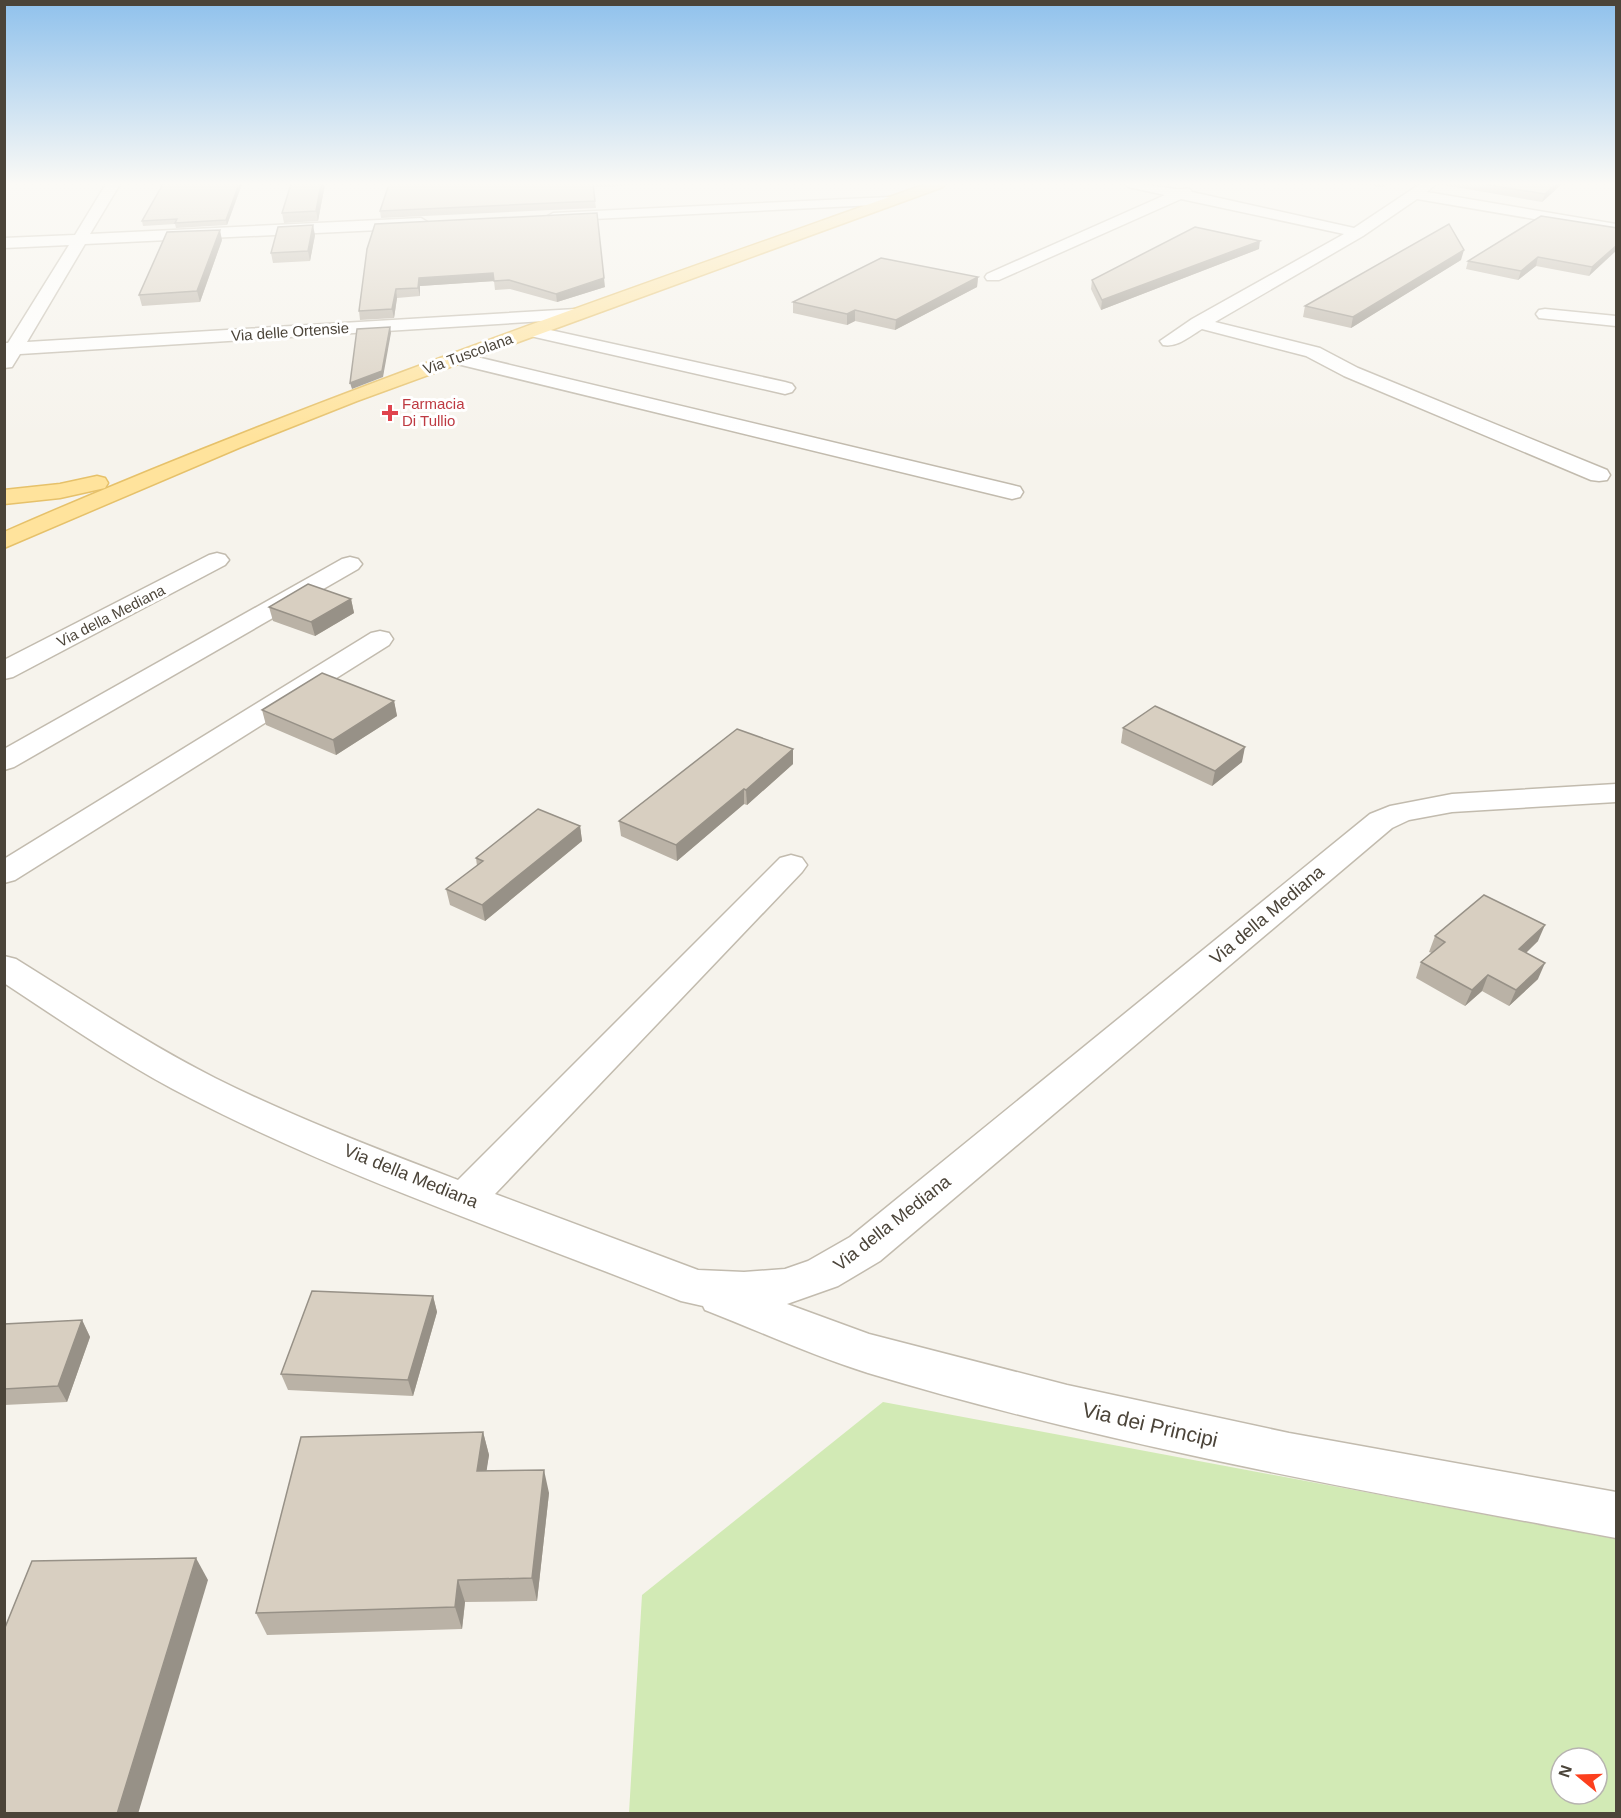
<svg xmlns="http://www.w3.org/2000/svg" width="1621" height="1818" font-family="Arial,sans-serif">
	<style>
		.green { fill: #d2eab5; fill-rule: evenodd }
		.lines { fill: none; stroke-linecap: round; stroke-linejoin: round }
		.minor-casing { stroke: #c2bbae; stroke-width: 3 }
		.major-casing { stroke: #e6c16a; stroke-width: 3 }
		.minor { fill: #fff; fill-rule: evenodd }
		.major { fill: #ffe39c; fill-rule: evenodd }
		.wall { fill: #bab2a6 }
		.shaded-wall { fill: #979187 }
		.building { fill: #d8cfc1; stroke: #979187; stroke-width: 1.5 }
		.health-dot { fill: #e0444e; stroke: #fff; stroke-width: 2 }
		.labels { text-anchor: middle; stroke-width: 6; stroke-linejoin: round; paint-order: stroke }
		.far-street-label { font-size: 15px; fill: #4b4439; stroke: #fff }
		.far-health-label { font-size: 15px; fill: #be3a42; stroke: #fff; text-anchor: start }
		.street-label { font-size: 18px; fill: #4b4439; stroke: #fff }
		.near-street-label { font-size: 21px; fill: #4b4439; stroke: #fff }
	</style>
	<rect width="100%" height="100%" fill="#f6f3ec"/>
	<path class="green" d="M883,1402l733,137v274h-987l13,-218zM1561,1758h36v36h-36z"/>
	<g class="lines">
		<defs>
			<g id="minor">
				<path d="M106,184h14l-30,50 331,-16 8,5 -8,5 -336,16 -58,98 549,-33 6,1 3,4 -3,4 -6,1 -556,35 -8,13 -8,1v-25h4l61,-98 -65,3v-10l71,-3z"/>
				<path d="M1126,184c17,-1 32,3 49,5 6,1 9,-1 15,0l2,3 162,36 66,-44h16l-9,8 189,32v9l-199,-34 -54,37 -148,86 105,26 38,20 249,102 3,5 -3,5 -8,1 -8,-1 -247,-104 -38,-20 -104,-27c-12,7 -25,19 -39,16l-3,-4 32,-22 152,-85 -163,-35 -182,81h-12l-2,-3 2,-3 178,-79 -37,-8z"/>
				<path d="M890,197l7,4 -2,3 -342,17 -7,-4 7,-4z"/>
				<path d="M1545,309l71,7v10l-77,-8 -3,-4 3,-4z"/>
				<path d="M532,326l253,56 7,2 3,4 -3,4 -7,2 -259,-59 -3,-4 3,-4z"/>
				<path d="M456,352l556,133 8,2 3,5 -3,5 -8,2 -563,-137 -2,-4 2,-4z"/>
				<path d="M217,553l8,2 4,5 -4,5 -212,112 -9,2v-19l205,-105z"/>
				<path d="M350,557l8,2 4,5 -4,5 -344,198 -10,3v-21l338,-190z"/>
				<path d="M380,631l9,2 4,6 -4,6 -374,235 -11,3v-24l367,-226z"/>
				<path d="M1616,784v18l-164,10 -43,8 -17,8 -512,433 -42,25 -51,18 82,30 198,51 222,48 327,59v46c-251,-47 -503,-91 -748,-165 -55,-17 -109,-42 -163,-63l-2,-4 -22,-5c-162,-65 -336,-123 -491,-203 -65,-33 -125,-75 -186,-115v-27l12,3c66,41 130,84 199,119 78,39 162,71 243,102l322,-322 11,-3 11,3 5,7 -5,7 -307,322 203,76 46,2 41,-3 23,-8 42,-24 520,-423 20,-8 62,-12z"/>
			</g>
			<g id="major">
				<path d="M926,184h19l-2,3 -586,214 -116,46 -237,101v-16c302,-132 612,-238 922,-348z"/>
				<path d="M97,476l8,2 3,5 -3,5 -45,10 -56,6v-14l56,-6z"/>
			</g>
		</defs>
		<use href="#minor" class="minor-casing"/>
		<use href="#major" class="major-casing"/>
		<use href="#minor" class="minor"/>
		<use href="#major" class="major"/>
	</g>
	<g class="wall">
		<path d="M242,184l-15,41 -51,3 -1,-4 -32,2 -1,-5z"/>
		<path d="M291,184h34l-7,37 -34,2 -2,-10z"/>
		<path d="M389,184h276l-72,3 3,21 -215,10 -1,-7z"/>
		<path d="M1360,184h29l-7,3z"/>
		<path d="M1438,184h124l-20,18z"/>
		<path d="M1617,228l-28,48 -53,-10 -18,14 -52,-11 2,-8z"/>
		<path d="M315,235l-5,26 -37,2 -2,-10z"/>
		<path d="M222,240l-22,62 -58,4 -3,-11z"/>
		<path d="M367,249l238,38 -48,15 -47,-13 -15,1 -1,-9 -74,5v10l-23,2 -3,20 -34,2 -1,-9z"/>
		<path d="M1259,249l-158,61 -10,-21 1,-9z"/>
		<path d="M1461,260l-110,68 -48,-11 2,-11z"/>
		<path d="M978,277l-1,10 -82,43 -40,-9 -8,4 -54,-12v-11z"/>
		<path d="M351,599l3,14 -39,23 -42,-15 -4,-14z"/>
		<path d="M394,701l3,15 -61,39 -70,-30 -4,-15z"/>
		<path d="M1123,728l119,34 -30,24 -91,-43z"/>
		<path d="M793,749v15l-46,41 -3,-1 -67,57 -56,-25 -2,-15z"/>
		<path d="M580,826l2,15 -97,80 -35,-16 -4,-16 31,-23 -1,-8z"/>
		<path d="M1435,936l103,5 -12,12 12,26 -29,27 -27,-15 -17,15 -49,-28 5,-16 11,-9 -3,-1z"/>
		<path d="M433,1296l4,16 -24,84 -125,-6 -7,-16z"/>
		<path d="M82,1320l8,17 -23,65 -63,3v-81z"/>
		<path d="M483,1432l6,23 -3,16 63,22 -12,108 -72,1 -3,27 -195,6 -11,-22z"/>
	</g>
	<g class="shaded-wall">
		<path d="M239,184h3l-15,41 -1,-5z"/>
		<path d="M321,184h4l-7,37 -2,-10z"/>
		<path d="M1556,184h6l-20,18 3,-8z"/>
		<path d="M313,225l2,10 -5,26 -2,-10z"/>
		<path d="M220,230l2,10 -22,62 -3,-11z"/>
		<path d="M1260,241l-1,8 -158,61 1,-10z"/>
		<path d="M1617,245v5l-28,26 3,-9z"/>
		<path d="M1464,250l-3,10 -110,68 2,-11z"/>
		<path d="M1538,257l-2,9 -18,14 3,-9z"/>
		<path d="M493,273l2,8 -75,5v10l-2,-8 1,-10z"/>
		<path d="M978,277l-1,10 -82,43 1,-10z"/>
		<path d="M604,278l1,9 -48,15 -1,-8z"/>
		<path d="M396,289l1,9 -3,20 -2,-9z"/>
		<path d="M855,310v11l-8,4v-11z"/>
		<path d="M390,327l1,6 -8,44 -31,12 -2,-6z"/>
		<path d="M351,599l3,14 -39,23 -4,-14z"/>
		<path d="M394,701l3,15 -61,39 -3,-15z"/>
		<path d="M1245,747l-3,15 -30,24 3,-15z"/>
		<path d="M793,749v15l-46,41 -1,-15z"/>
		<path d="M744,789v15l-67,57 -1,-16z"/>
		<path d="M580,826l2,15 -97,80 -3,-16z"/>
		<path d="M1545,925l-7,16 -25,24 6,-16z"/>
		<path d="M1545,963l-7,16 -29,27 7,-16z"/>
		<path d="M1488,975l-6,16 -17,15 7,-16z"/>
		<path d="M433,1296l4,16 -24,84 -5,-16z"/>
		<path d="M82,1320l8,17 -23,65 -9,-16z"/>
		<path d="M483,1432l6,23 -6,39 -6,-23z"/>
		<path d="M544,1470l5,23 -12,108 -5,-23z"/>
		<path d="M196,1558l12,22 -70,234h-21z"/>
		<path d="M458,1580l7,22 -3,27 -7,-22z"/>
	</g>
	<g class="building">
		<path d="M163,184h76l-13,36 -51,3 2,-4 -35,2z"/>
		<path d="M291,184h30l-5,27 -34,2z"/>
		<path d="M389,184h204l2,17 -215,10z"/>
		<path d="M1483,184h73l-11,10z"/>
		<path d="M597,213l7,65 -48,16 -47,-14 -15,1 -1,-8 -74,5 -1,10 -22,1 -4,20 -33,2 8,-62 8,-25z"/>
		<path d="M1541,216l76,12v17l-25,22 -54,-10 -17,14 -53,-10z"/>
		<path d="M1449,224l15,26 -111,67 -48,-11z"/>
		<path d="M313,225l-5,26 -37,2 7,-26z"/>
		<path d="M1195,227l65,14 -158,59 -10,-20z"/>
		<path d="M220,230l-23,61 -58,4 28,-63z"/>
		<path d="M881,258l97,19 -82,43 -41,-10 -8,4 -54,-12z"/>
		<path d="M390,327l-8,44 -32,12 7,-54z"/>
		<path d="M308,584l43,15 -40,23 -42,-15z"/>
		<path d="M322,673l72,28 -61,39 -71,-30z"/>
		<path d="M1155,706l90,41 -30,24 -92,-43z"/>
		<path d="M737,729l56,20 -47,41 -2,-1 -68,56 -57,-24z"/>
		<path d="M538,809l42,17 -98,79 -36,-16 37,-28 -7,-3z"/>
		<path d="M1484,895l61,30 -26,24 26,14 -29,27 -28,-15 -16,15 -51,-28 24,-20 -10,-6z"/>
		<path d="M312,1291l121,5 -25,84 -127,-6z"/>
		<path d="M82,1320l-24,66 -54,3v-65z"/>
		<path d="M483,1432l-6,39 67,-1 -12,108 -74,2 -3,27 -199,6 45,-176z"/>
		<path d="M196,1558l-79,256h-113v-184l28,-69z"/>
	</g>
	<linearGradient id="sky" x2="0" y2="1"><stop stop-color="#8fc1ec"/><stop offset="0.42" stop-color="#fbfaf6"/><stop offset="1" stop-color="#fbfaf6" stop-opacity="0"/></linearGradient>
	<rect width="1621" height="438" fill="url(#sky)"/>
	<path class="health-dot" d="M387 404h6v6h6v6h-6v6h-6v-6h-6v-6h6z"/>
	<g class="labels">
		<g class="far-street-label">
			<text transform="translate(290 332) rotate(-4)" y="5">Via delle Ortensie</text>
			<text transform="translate(468 354) rotate(-20)" y="5">Via Tuscolana</text>
			<text transform="translate(111 616) rotate(-27)" y="5">Via della Mediana</text>
		</g>
		<g class="far-health-label">
			<text x="402" y="409">Farmacia<tspan x="402" dy="17">Di Tullio</tspan></text>
		</g>
		<g class="street-label">
			<text transform="translate(1267 915) rotate(-40)" y="6">Via della Mediana</text>
			<text transform="translate(411 1176) rotate(22)" y="6">Via della Mediana</text>
			<text transform="translate(892 1223) rotate(-38)" y="6">Via della Mediana</text>
		</g>
		<g class="near-street-label">
			<text transform="translate(1150 1425) rotate(13)" y="7">Via dei Principi</text>
		</g>
	</g>
	<rect width="1621" height="1818" fill="none" stroke="#4b4439" stroke-width="12"/>
	<g transform="translate(1579 1776) rotate(289)"><circle r="28" fill="#ffffff" stroke="#b7b4b0" stroke-width="1.5"/>
	<path d="M0-4.5L10 22L0 15L-10 22Z" fill="#fc3f1d"/>
	<text y="-9" font-size="16" font-weight="bold" text-anchor="middle" fill="#4b4439">N</text>
	</g>
</svg>
